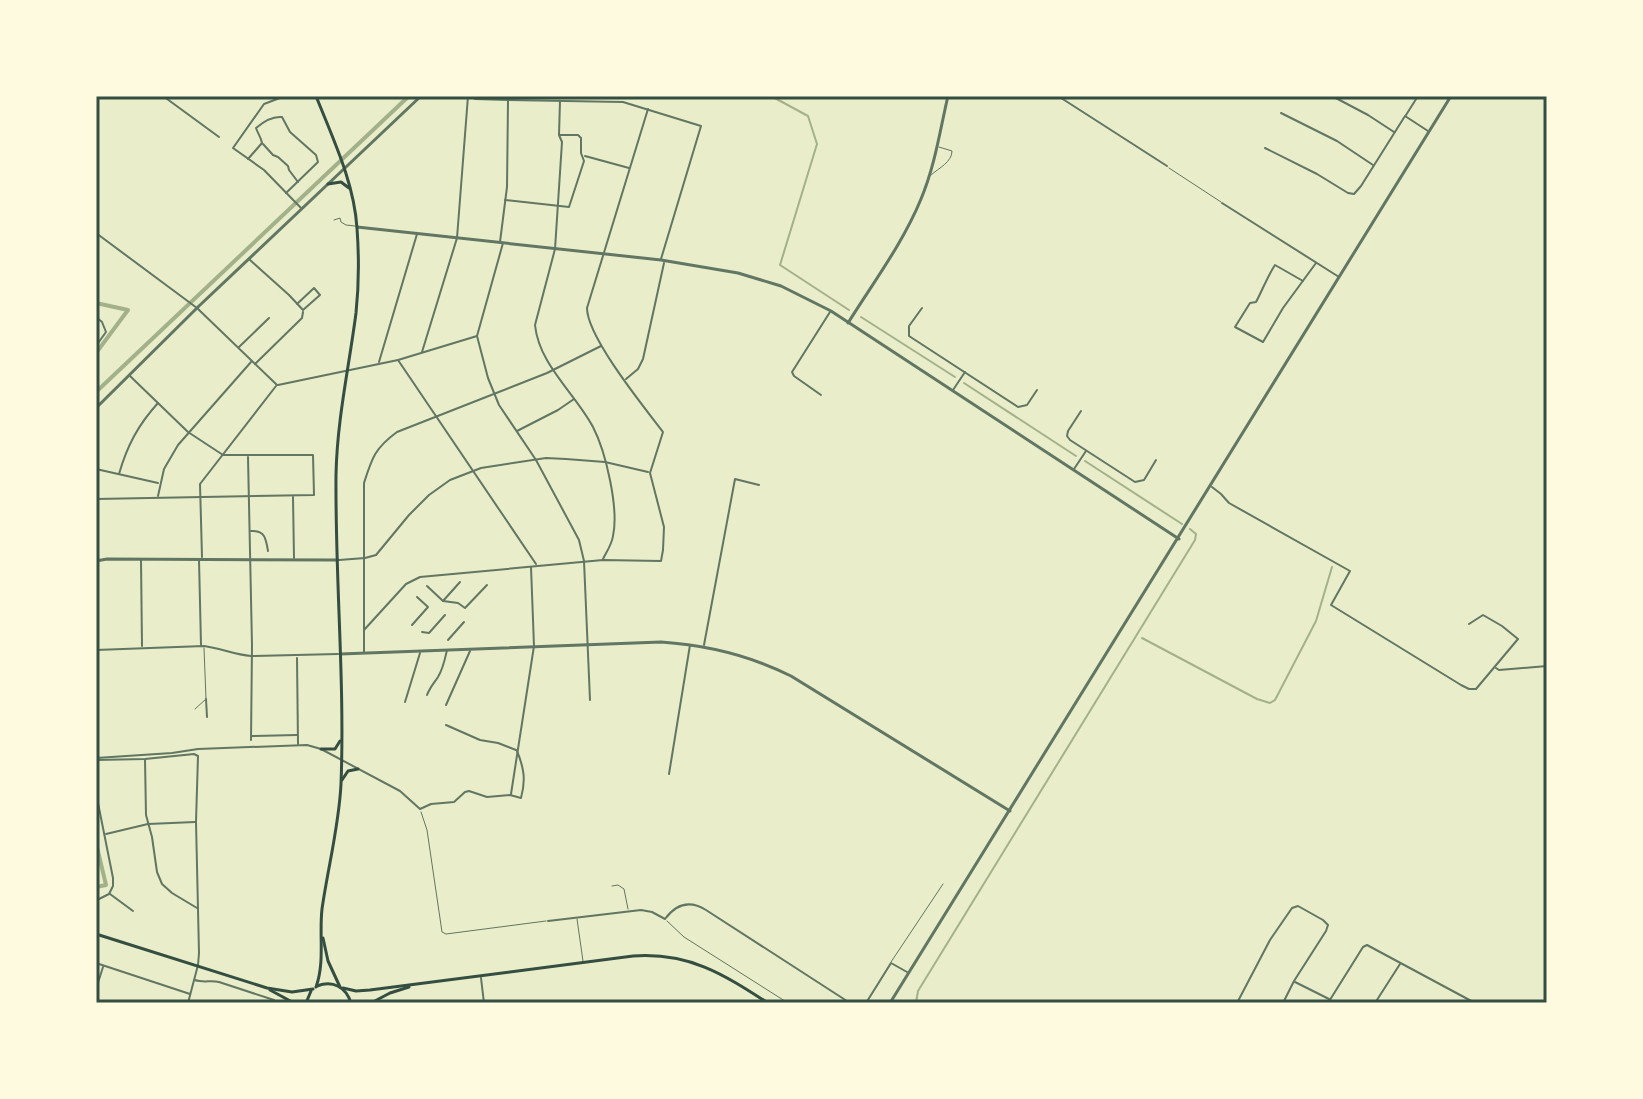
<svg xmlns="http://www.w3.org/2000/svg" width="1643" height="1099" font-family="'IBM Plex Sans',sans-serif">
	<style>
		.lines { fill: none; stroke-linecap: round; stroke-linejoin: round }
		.stream { stroke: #a3b18a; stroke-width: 2 }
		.canal { stroke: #a3b18a; stroke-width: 4 }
		.service { stroke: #617663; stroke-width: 1 }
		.pedestrian { stroke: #617663; stroke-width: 2 }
		.minor { stroke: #617663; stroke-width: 2 }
		.tertiary { stroke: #617663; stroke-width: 3 }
		.secondary { stroke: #344e41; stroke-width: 3 }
		.neatline { fill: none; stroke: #344e41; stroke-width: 3 }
	</style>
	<rect width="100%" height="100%" fill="#e9edc9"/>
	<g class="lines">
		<g class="stream">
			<path d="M771,96l37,20 9,28 -37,121 69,45"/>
			<path d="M861,317l94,60"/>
			<path d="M964,383l112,73"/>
			<path d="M1085,461l97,63"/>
			<path d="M1142,638l115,61 13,4 5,-3 41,-79 16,-54"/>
			<path d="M916,1003l2,-12 277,-451 1,-6 -6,-5"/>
		</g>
		<g class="canal">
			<path d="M96,303l32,7 -32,43"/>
			<path d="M96,392l313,-296"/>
			<path d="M96,843l10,42 -10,2"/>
		</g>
		<g class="service">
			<path d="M1169,168l52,34"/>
			<path d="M931,175c8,-7 21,-13 21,-24l-13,-4"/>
			<path d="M334,220l6,-2 1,4 5,3 9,1"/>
			<path d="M195,709l11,-10 -2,-51"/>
			<path d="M421,812l6,18 15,102 4,2 100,-13"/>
			<path d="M612,886l6,-1 6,4 4,20"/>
			<path d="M577,919l6,42"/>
			<path d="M667,921l17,16 104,66"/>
			<path d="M891,962l52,-78"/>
		</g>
		<g class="pedestrian">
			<path d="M239,347l30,-29"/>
			<path d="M255,364l47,-46 1,-6"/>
			<path d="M427,586l16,15 17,-19"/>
			<path d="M443,601l15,2 7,5 22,-23"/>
			<path d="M412,625l16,-18 -11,-10"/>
			<path d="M422,632l7,1 16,-18"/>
			<path d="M448,640l16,-18"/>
			<path d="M427,695c3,-8 7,-12 11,-18 5,-8 7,-18 9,-27"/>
			<path d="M405,702l15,-49"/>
			<path d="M446,705l24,-54"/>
		</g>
		<g class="minor">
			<path d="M163,96l56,41"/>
			<path d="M285,96l-21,8 -31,44 31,22 37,38"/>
			<path d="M470,96l5,3 33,1 115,2 78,24 -40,133"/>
			<path d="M1058,96l109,70"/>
			<path d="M1332,96l36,19 26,17"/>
			<path d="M560,101l-1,34 3,7 -7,107 -20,76c4,40 40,68 58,102 13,25 26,82 20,109 -1,8 -6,15 -10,23"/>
			<path d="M1281,113l56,28 36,24"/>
			<path d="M1406,115l12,-19"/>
			<path d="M263,144l10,11 5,2 10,9 1,4 9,12"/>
			<path d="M1265,148l52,26 31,19 6,1 7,-8 44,-70 23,15"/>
			<path d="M585,156l44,12"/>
			<path d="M248,159l14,-16c-1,-6 -4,-9 -6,-15 8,-7 16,-12 26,-11l8,15 26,23 2,7 -32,31"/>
			<path d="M505,200l64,7 15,-46 -3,-8v-15l-3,-3h-18"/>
			<path d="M1222,203l117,74"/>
			<path d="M96,233l101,75 80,77"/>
			<path d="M500,242l7,-55 1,-86"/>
			<path d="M503,243l-26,93 11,42 11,27 37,55 43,80 5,21 6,139"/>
			<path d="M250,260l39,35 14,15 17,-15 -6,-7 -17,16"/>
			<path d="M1303,281l-28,-16c-8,12 -12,24 -19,37l-6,1 -15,24 28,15 20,-34 33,-45"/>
			<path d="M922,308l-13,18v10l109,71 9,-2 10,-15"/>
			<path d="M96,317l6,5 4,10 -10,14"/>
			<path d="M422,352l35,-114 11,-142"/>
			<path d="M398,360l138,204"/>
			<path d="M379,362l38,-128"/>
			<path d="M626,379l12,-10 5,-10 21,-96"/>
			<path d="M278,385l120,-25 79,-24"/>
			<path d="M953,390l12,-18"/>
			<path d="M821,395l-27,-19 -2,-4 38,-60"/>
			<path d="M1081,411l-13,20 -1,5 3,4 65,42 9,-2 12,-20"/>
			<path d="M517,431l41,-21 16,-11"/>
			<path d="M248,457l4,188 -1,95"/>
			<path d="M96,469l62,14"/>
			<path d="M1074,469l12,-18"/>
			<path d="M119,474c8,-28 19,-49 39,-71"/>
			<path d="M1212,487l9,7 8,9 121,68 -19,34 130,80 8,4h7l42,-50 -16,-13 -19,-11 -14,9"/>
			<path d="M158,496l6,-27 14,-24 73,-83"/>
			<path d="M293,497l1,61"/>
			<path d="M96,499l218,-4 -1,-40h-90l-35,-23 -58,-56"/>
			<path d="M251,531c14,-1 15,8 17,20"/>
			<path d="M202,557l-2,-73 76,-98"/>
			<path d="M141,560l1,86"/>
			<path d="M199,560l2,85"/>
			<path d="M339,560l26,-2 11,-3 33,-40 20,-20 21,-15 31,-12 65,-10 20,1 39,3 43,10"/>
			<path d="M364,630l42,-46 14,-7 183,-17 58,1 2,-11 1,-23 -14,-54 13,-41c-19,-25 -76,-95 -76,-124l61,-199"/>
			<path d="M704,645l31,-166 24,6"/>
			<path d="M96,650l108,-4c16,2 31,9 47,10l87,-2"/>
			<path d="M364,652v-169c8,-25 11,-35 33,-51l150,-59 54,-27"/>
			<path d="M297,658l1,86"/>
			<path d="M1496,668l3,2 48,-4"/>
			<path d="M206,699l1,18"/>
			<path d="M446,725l34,15 18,3 18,7"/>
			<path d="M252,736l45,-1"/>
			<path d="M96,758l76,-5 26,-4 109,-4 14,4 79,42 20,18 11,-5 23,-2 11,-10 4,-1 18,6 23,-2 11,3c5,-18 3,-30 -4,-47"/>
			<path d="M96,760l49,-1 49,-5 4,2 -2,66 3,131 -1,12 -10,38"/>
			<path d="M145,760l1,55 6,22 5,35 5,12 10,9 25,15"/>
			<path d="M669,774l21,-129"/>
			<path d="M96,793l17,85v8l-4,8 -10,5 -3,-1"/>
			<path d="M511,794l23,-148 -3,-79"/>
			<path d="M106,834l42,-10 47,-2"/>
			<path d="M110,894l23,17"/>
			<path d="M548,921l93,-11 11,2 13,7c11,-15 25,-19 41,-9l144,93"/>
			<path d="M96,963l94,31"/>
			<path d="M481,978l3,25"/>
			<path d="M195,980c8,3 16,0 24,2l55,18"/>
			<path d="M1295,982l34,17"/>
			<path d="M96,989l7,-22"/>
			<path d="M866,1003l25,-40 16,9"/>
			<path d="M1237,1003l33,-63 22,-32 6,-2 25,14 5,5 -2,6 -32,50 -11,22"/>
			<path d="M1328,1003l35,-56 4,-2 108,58"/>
			<path d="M1375,1003l25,-39"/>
		</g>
		<g class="tertiary">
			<path d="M96,97l2,-1"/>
			<path d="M357,227l304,33 77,13 43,13 50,25 348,228"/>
			<path d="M848,323c25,-40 55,-80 73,-124 14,-33 19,-69 27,-103"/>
			<path d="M96,408l103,-102 222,-210"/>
			<path d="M96,561l11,-2 231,1"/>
			<path d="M340,654l321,-12c46,3 88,13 130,34l219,135"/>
			<path d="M890,1003l561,-907"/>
		</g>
		<g class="secondary">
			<path d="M328,184l13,-2 8,6"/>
			<path d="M321,749h14l5,-8"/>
			<path d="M342,780l6,-9 10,-2"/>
			<path d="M96,934l171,54 25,4 21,-3"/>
			<path d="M323,938l5,23 12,26"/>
			<path d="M317,986c16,-6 29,1 34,17"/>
			<path d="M316,987c9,-25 3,-52 6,-78 6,-42 17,-83 19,-125 4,-103 -6,-206 -5,-309 1,-55 13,-108 20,-162 3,-28 3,-57 1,-85 -3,-46 -24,-89 -41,-132"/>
			<path d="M343,988l13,3 14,-1 263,-34c56,-4 90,18 135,47"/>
			<path d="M270,990l24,13"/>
			<path d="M306,1003l5,-12"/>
			<path d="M371,1003l19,-10 19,-6"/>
		</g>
	</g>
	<rect width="1643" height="1099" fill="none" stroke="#fefae0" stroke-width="196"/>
	<rect x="98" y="98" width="1447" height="903" class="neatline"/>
</svg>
